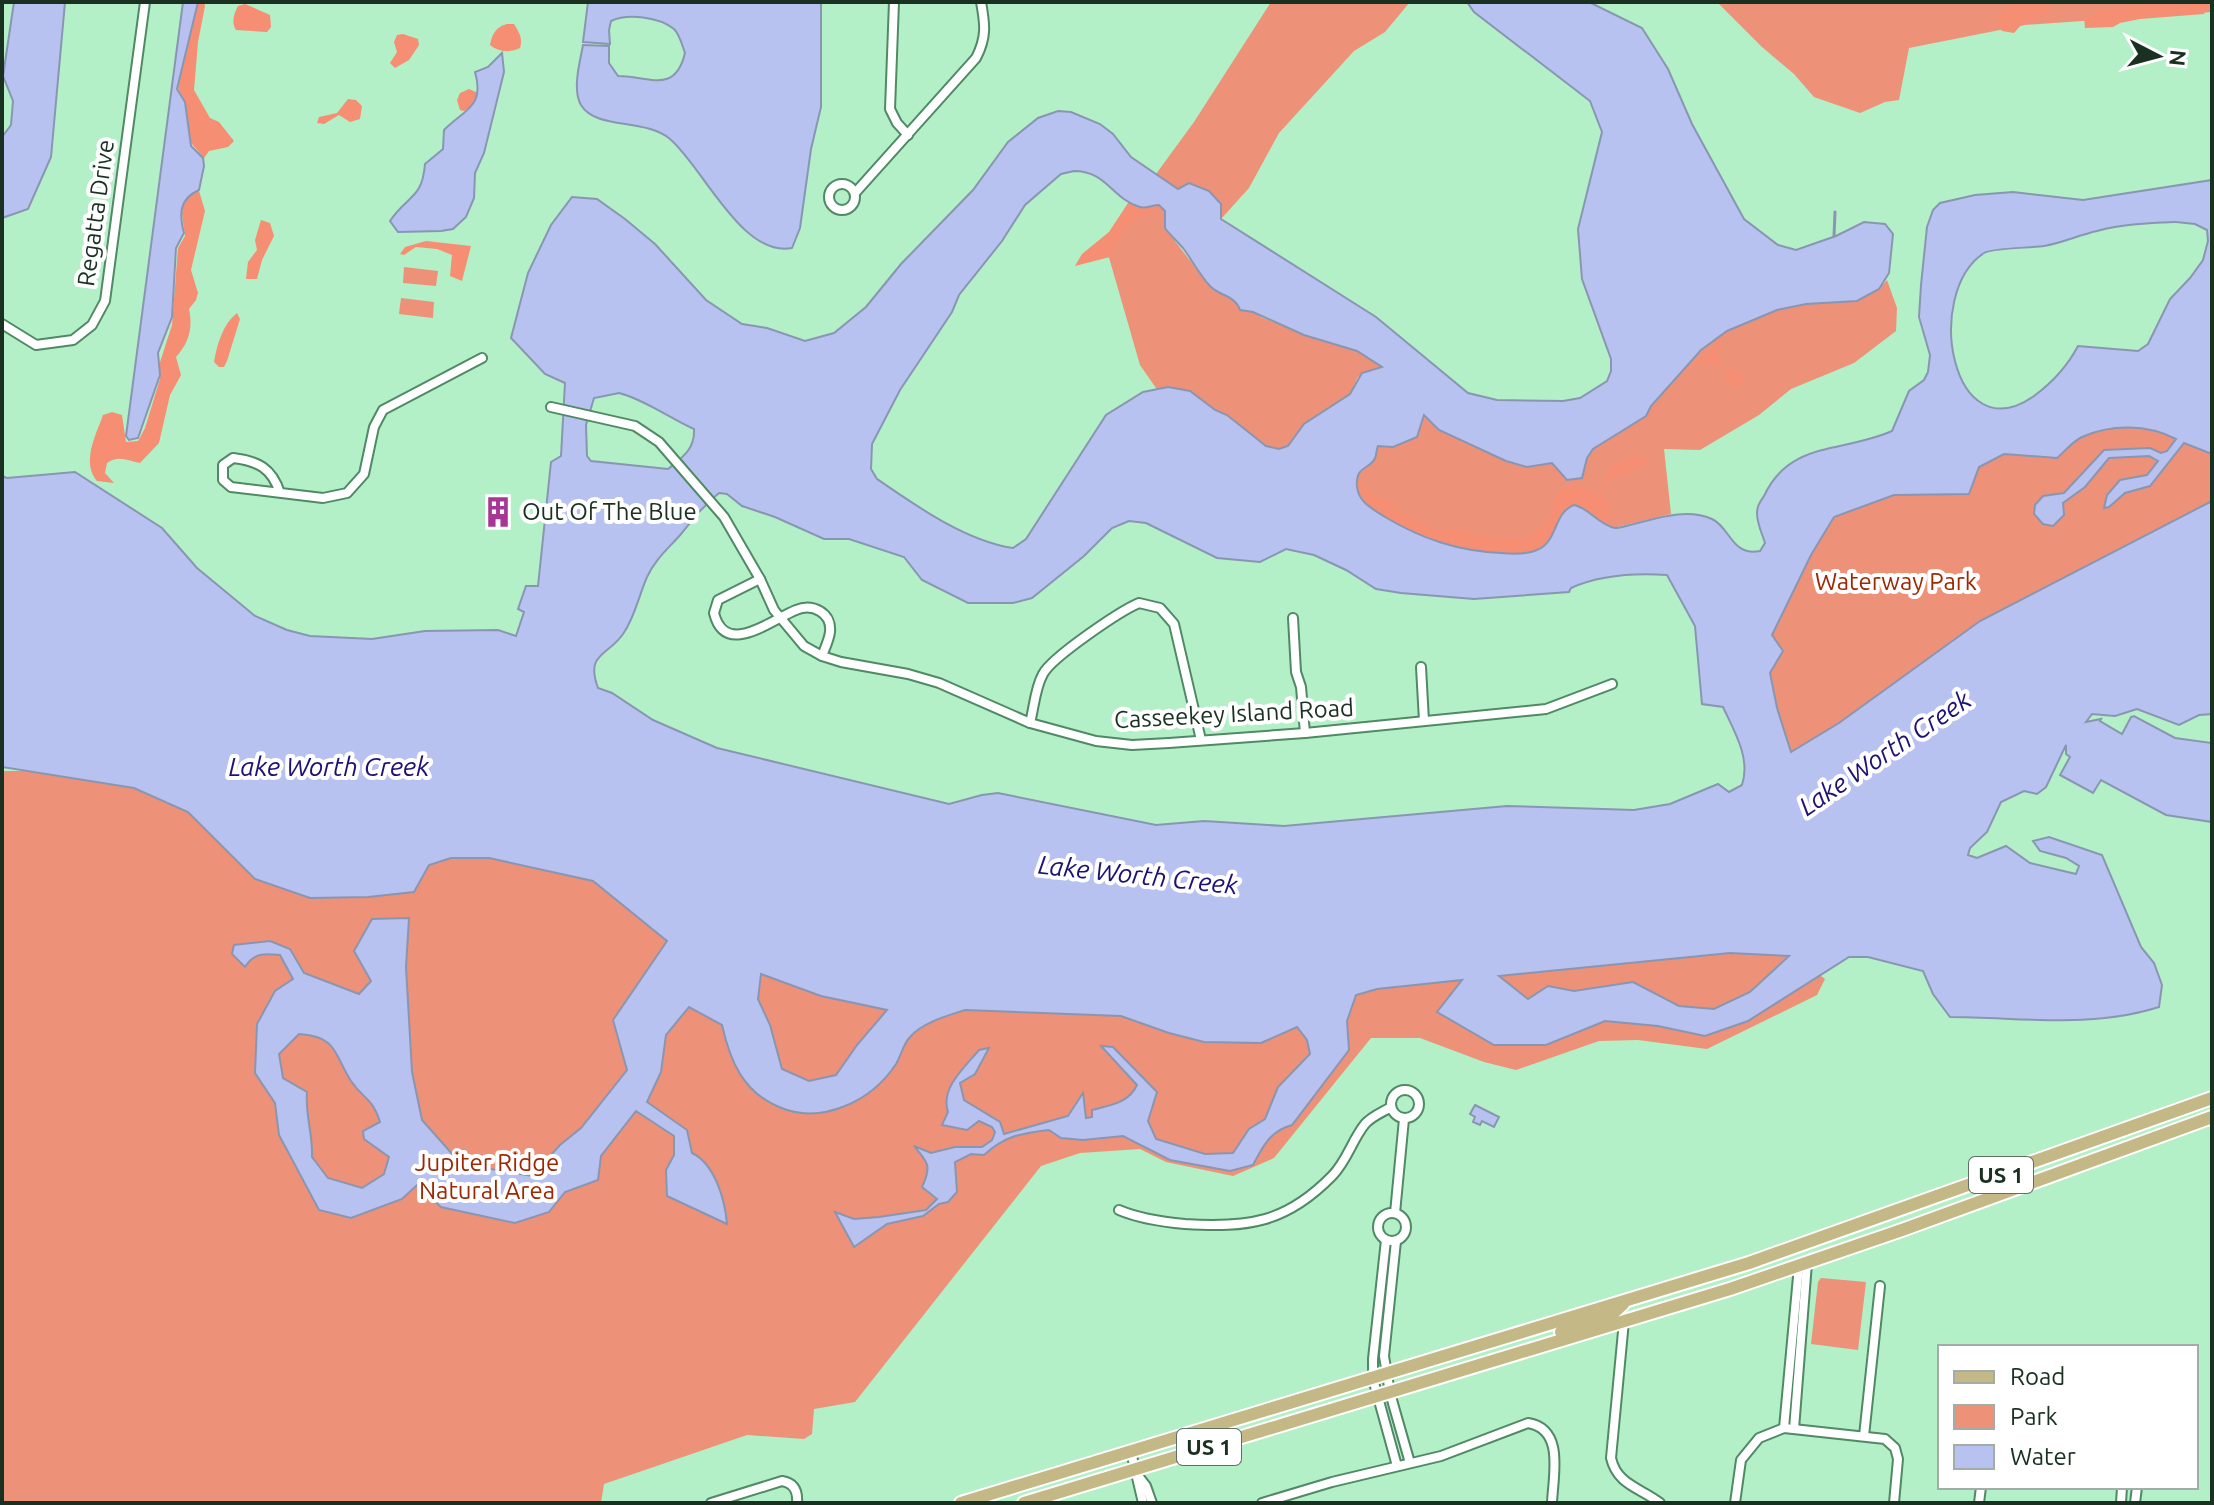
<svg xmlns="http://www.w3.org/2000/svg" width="2214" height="1505" font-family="Ubuntu,sans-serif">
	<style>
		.green { fill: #ed9179 }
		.forest { fill: #f68e73 }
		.water { fill: #b8c2f0; stroke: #8996b2; stroke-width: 2; fill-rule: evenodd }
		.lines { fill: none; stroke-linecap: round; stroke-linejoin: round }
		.stream { stroke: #8996b2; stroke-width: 3 }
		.street-casing { stroke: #508965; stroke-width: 12 }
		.primary-casing { stroke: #fff; stroke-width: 16 }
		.street { stroke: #fff; stroke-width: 8 }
		.primary { stroke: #c4b886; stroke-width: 12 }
		.labels { text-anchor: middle; stroke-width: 8; stroke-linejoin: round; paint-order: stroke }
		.shield { fill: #fff; stroke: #5f6f64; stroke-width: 2 }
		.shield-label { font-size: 22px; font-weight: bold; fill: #1a3122 }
		.street-label { font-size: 24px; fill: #1a3122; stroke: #fff }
		.poi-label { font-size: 24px; fill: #1a3122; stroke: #fff; text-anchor: start }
		.park-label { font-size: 24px; fill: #9c2904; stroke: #fff }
		.water-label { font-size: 26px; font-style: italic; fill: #1d1175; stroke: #fff }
	</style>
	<rect width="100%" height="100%" fill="#b3efc7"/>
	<g class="green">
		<path d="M1271,2h139l-25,30 -31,19 -75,82 -30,55 -28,31 1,-12 -44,-18 -22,-15 38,-52z"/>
		<path d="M1717,2h495v10l-187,13 -116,23 -10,52 -14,2 -25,11 -46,-16 -20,-23 -32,-27z"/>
		<path d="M1159,205l6,6v17l46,60 52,30 56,22 38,11 24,14 1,3 -24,9 -8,17 -46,30 -16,23 -9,2 -13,-3 -39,-31 -12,-5 -25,-19 -34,-3 -16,-23 -32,-111 15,-32z"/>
		<path d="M404,267l34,4 -2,15 -33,-3z"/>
		<path d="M1887,280l10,28 -1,23 -42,32 -63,26 -32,26 -59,35 -36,-1 7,65 -58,14 -17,-7 -36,-6c-4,12 -8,26 -18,33 -36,24 -147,-15 -176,-43 -10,-9 -10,-23 -6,-35l8,-6 10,-18 19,-1 21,-10 6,-20 15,15 67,31 21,6 25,-4 15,17 15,-2 5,-20 6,-9 53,-33 5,-10c27,-31 52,-65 91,-83 20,-9 43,-16 65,-19 30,-4 58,2 80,-24z"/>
		<path d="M401,298l33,4 -1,16 -34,-4z"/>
		<path d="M2212,341v173l-398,241 -35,-6 -10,-44 1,-89 67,-112z"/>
		<path d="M2,771h207l174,51 738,194 48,17 203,-50 288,-33 129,2 36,27 -8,16 -110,54 -69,-9 -39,1 -83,29 -32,-8 -64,-24h-49l-97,120 -41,18 -67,-14 -26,-13 -60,4 -39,13 -186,236 -41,7 -2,25 -8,5 -57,-4 -143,49 -3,19h-599z"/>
		<path d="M1821,1278l45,4 -8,68 -47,-6 7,-62z"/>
	</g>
	<g class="forest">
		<path d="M191,2h13l1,4 -7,36 -4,48 16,28 9,4 15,19 -6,6 -19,4 -5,7 -13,-15 -6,-41 -7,-14z"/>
		<path d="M2015,2h38c-8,20 -14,13 -28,21 -5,2 -8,7 -11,10l-12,-2 -4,-6 1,-10 9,-5z"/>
		<path d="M2150,2h60l-6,12 -64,5 -20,4 -7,4 -28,1 -1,-10c23,-15 41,-6 66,-16z"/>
		<path d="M245,4l25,11 1,12 -4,5 -31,-2c-5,-8 -2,-16 2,-24z"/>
		<path d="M507,24h7c5,8 9,15 6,24 -10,5 -22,4 -30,-3 2,-11 6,-18 17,-21z"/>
		<path d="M403,34l15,5 1,6 -10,15 -14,8 -5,-5 7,-11 -3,-10 3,-7z"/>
		<path d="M469,89l9,4 -7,13 -7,5 -4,-1 -3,-10 3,-7z"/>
		<path d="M348,99l8,1 6,6 -2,13 -10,3 -11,-7 -15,9 -7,-1 2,-6 18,-4z"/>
		<path d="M199,191l6,20 -14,59 7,23 -2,7 -7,9c4,19 0,34 -13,48l5,18 -11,20 -11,48 -19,20c-13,-3 -22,-8 -33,0l-2,10 9,10 -17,-2c-16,-19 -1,-46 6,-66l9,-3 10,3 4,27 12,-1 7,-13 15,-49v-17l12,-37 6,-77 7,-12 -3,-22 1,-10 8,-10z"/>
		<path d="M1141,198l21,8c-8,7 -15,7 -24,12 -14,8 -22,25 -28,39l-35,9 7,-12 27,-22 19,-29z"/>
		<path d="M261,220l9,3 4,13 -12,24 -5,19h-11l2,-17 9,-12 -2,-10z"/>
		<path d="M426,241l45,5 -9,35 -12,-5 2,-21 -15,-6 -21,-2 -12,8 -4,-1 5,-7z"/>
		<path d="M237,313l3,6 -13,42 -3,6h-5l-5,-5c3,-18 9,-38 23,-49z"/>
		<path d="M1724,335l-7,19 5,12 -13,-3 -16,3z"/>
		<path d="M1725,367l11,3 8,7 -3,10 -4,1 -11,-7z"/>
		<path d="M1630,457h15v8l-8,1 -5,9 -2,-2c-15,3 -29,6 -28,25l8,3v20l-6,1 -20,-15 -11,-4c-19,11 -17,39 -37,46 -39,15 -177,-19 -177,-68h2c12,20 18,15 35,24l2,6 38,19h27l15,5 48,5 25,-23 5,-21 5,-7 20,-3 18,9c1,-8 10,-24 14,-30z"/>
	</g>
	<g class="water">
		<path d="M14,2h51l-14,155 -23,52 -26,9v-81l9,-12 2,-24 -10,-25z"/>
		<path d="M183,2h15l-21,87 8,13 6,44 12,12 1,8 -5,24c-20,9 -20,24 -15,43l-8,15 -4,69 -14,36 2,22 -22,63 -9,2 -3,-4z"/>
		<path d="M588,2h233v105l-10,42 -11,79 -8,20c-50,10 -89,-81 -122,-109 -25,-21 -74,-9 -89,-34 -9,-16 -1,-43 2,-60l26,1v17l9,13c30,0 57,19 67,-23 -3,-8 -5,-18 -11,-24 -15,-12 -46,-16 -63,-8l-2,9 1,14 -27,-2z"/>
		<path d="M1467,2h122l53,26 26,41 24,55 52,95 34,26 18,5 40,-14 28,-14 21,2 8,10 -4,39 -10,16 -22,12 -51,3 -29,6 -50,21 -26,19 -50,56 -5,10 -53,33 -6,9 -5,20 -15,2 -15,-17 -25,4 -21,-6 -67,-31 -15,-15 -7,22 -24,10 -15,-1c-2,4 -1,8 -3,12 -5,12 -20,7 -18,29 2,16 16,22 28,30 37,22 73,34 116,36 11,1 25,2 36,-3 21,-8 16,-37 37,-45 15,3 25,20 41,23 5,0 14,-3 19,-4 24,-6 53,-16 78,-5 18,8 20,38 48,32l5,-8c-3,-10 -8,-19 -8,-30 0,-7 3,-11 7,-17 26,-56 79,-43 128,-65l17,-40 15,-11 4,-8 2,-17 -11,-38 2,-32 6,-58 6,-17 7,-7 35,-8 38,-3 70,8 129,-20v274l-28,-11 -34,43 -25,7 -16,14 -5,1 3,-13 13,-15 27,-5 11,-14 -9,-5 -40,2 -24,29 -22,16 1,12 -11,11 -10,-2 -9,-10 1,-9 8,-9 21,-3 40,-43 46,-2 11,5 6,-2 9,-12c-29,-15 -65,-15 -94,-2 -9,4 -17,14 -25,21l-53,-4 -25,13 -10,27 -75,1 -60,22 -23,38 -39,80 11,16 -13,22 7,35 14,44 48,-29 141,-102 232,-120v213l-13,1 -20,10 -42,-16 -22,7 -23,-2 -6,8 15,-3 -1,2 22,13 9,-17 3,-1 41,22 37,5v79l-46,-7 -65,-35 -8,13 -33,-18 10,-18 -4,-3v-9l-20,42 -9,7 -13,-3 -23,11 -14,30 -17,16 -2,7 9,3 29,-12 24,17 46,11 3,-8 -13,-8 -26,-7 -7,-10 16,-4 53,18 39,92 13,16 8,22 -3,22c-69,22 -139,10 -209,10l-17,-23 -10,-23 -55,-14h-19l-101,64 -43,15 -47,-10 -53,-5 -59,24h-52l-57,-33 25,-32 -85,9 -21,6 -9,26 2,29 -57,75c-22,6 -29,21 -39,40l-23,6 -60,-11 -47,-24 -40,4 -22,-2 -12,-8c-29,4 -43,5 -65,25l-13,-1 -16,8 2,30 -9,10 -9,2 -16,12 -36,8 -33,23 -19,-35 19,7 25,-2 47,-7 11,-11 -15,-12c10,-21 6,-25 -8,-41l17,7 24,-6h27l10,-7 3,-8 -3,-5 -13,-6 -12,9 -25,-5 6,-13c-8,-24 17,-45 31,-62l10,-2 -14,26 -15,9 4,17 36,22 4,12 64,-18 15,-23 3,25 6,-1v-7c18,-5 37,-7 45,-25l-36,-39 12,1 44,45 -9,29 8,18 49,15 28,-1 16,-24 16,-10 13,-32 32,-33 -3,-14 -10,-13 -36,16 -57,-1 -35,-9 -48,-17 -156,-6c-18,6 -42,12 -55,27 -7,7 -9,19 -14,27 -25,38 -75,61 -117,43 -36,-15 -49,-46 -57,-82l-33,-18 -23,28 -5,37 -14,30 40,28 5,23c23,11 33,47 35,71l-60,-28 -1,-26 8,-15v-19l-38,-25 -35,45 -3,24 -33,12 -16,20 -34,11 -74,-16 -24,-22 -15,14 -51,19 -32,-8 -40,-75 -4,-32 -20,-30 2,-49 18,-33 18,-12 -13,-24c-16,-2 -26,-2 -35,12l-13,-13 2,-9 36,-4 20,8 14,24 55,21 12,-13 -17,-30 18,-32 37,-1 -3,49 6,105 10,48 39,44 71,12 28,-31 21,-17 46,-58 -14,-50 54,-79 -74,-60 -104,-23h-38l-22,7 -15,27 -46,5 -58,1 -55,-19 -67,-67 -54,-24 -132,-21v-291l5,2 68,-6 87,56 35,40 58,48 32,14 23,6 62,3 53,-8 73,-1 18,6 8,-24 -6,-3 8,-23h12l13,-124 10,-6 4,-73 -20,-9 -34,-36 17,-65 23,-48 21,-28 25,2 28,20 30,25 51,56 36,24 25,4 38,13 29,-8 32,-26 35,-43 72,-74 35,-48 30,-24 20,-7 13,1 29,12 13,10 18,23 47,32 11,-6 20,8 12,13v15l155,98 92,76 29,7 66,1 17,-3 27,-17 4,-10v-12l-29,-80 -4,-50 24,-97 -12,-31 -116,-89zM1074,171c33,0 38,28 66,36 7,2 12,-2 19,-2l6,6v17c5,7 12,13 18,20 9,12 16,26 27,38 9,10 25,9 30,24l13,2 51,23 53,16 25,16 -20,6 -12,21 -46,30 -16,22 -9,3 -13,-3 -39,-31 -12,-5 -25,-19 -22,-4 -25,5 -37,23 -80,124 -13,9c-47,-7 -97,-42 -136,-69l-6,-10 1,-25 28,-54 52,-78 7,-17 43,-54 23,-36 36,-31zM2176,222l19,2 12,6 1,11 -5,19 -13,18 -20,21 -22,45 -10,7 -60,-5c-11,21 -25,36 -44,50 -83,58 -111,-103 -50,-143 7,-5 47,-5 60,-7 18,-3 35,-11 53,-15 25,-7 53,-8 79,-9zM619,393c24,6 51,25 75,36 1,20 -11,28 -26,40l-77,-8 -4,-5 -1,-31 8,-27zM719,493l8,1 15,12 33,11 49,22h25l55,18 18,23 46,23h45l19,-5 52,-42 28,-28 17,-7 17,2 71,35 43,4 26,-13 28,6 32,15 30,19 25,4 73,6 95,-7 2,-4c29,-13 64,-15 96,-13l28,51 7,78 21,3c11,24 28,51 19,78l-13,7 -11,-8 -48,20 -36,6 -127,-4 -223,20 -80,-5 -48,4 -158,-32 -16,2 -33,9 -232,-56 -64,-28 -41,-27 -14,-5c-13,-35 10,-32 25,-54 12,-17 16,-39 24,-57 8,-18 22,-29 34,-43 13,-16 22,-28 38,-41zM1730,953l59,3 -39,36 -36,17 -35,-3 -46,-24 -59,9 -26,-5 -20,13 -29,-23zM761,974l60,22 66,14 -30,35 -21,30 -27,6 -27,-12 -12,-44 -12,-26zM299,1034c38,2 35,20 52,47 13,19 21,16 29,41l-17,9 1,8 25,18 -5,17 -22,14 -34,-10 -16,-21c1,-23 -7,-42 -5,-65l-24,-14 -4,-24z"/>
		<path d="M502,53l2,19 -20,81 -9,20 -1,25 -8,19 -13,12 -12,2 -43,1 -8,-11c18,-27 32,-21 35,-57l18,-15 1,-19c21,-21 41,-23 31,-58l13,-5z"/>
		<path d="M1475,1105l24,12 -5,10 -12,-6 -2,4 -7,-3 2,-5 -5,-3z"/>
	</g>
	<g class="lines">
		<path class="stream" d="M1834,236l1,-24"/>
		<defs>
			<g id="street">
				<path d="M894,2l-4,107 7,14 11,12"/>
				<circle cx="842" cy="197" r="13"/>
				<path d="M855,193l121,-135c11,-21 9,-34 5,-56"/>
				<path d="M2,324l34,21 37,-5 19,-15 13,-24 40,-299"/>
				<path d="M551,407l84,19 24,16 65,75 36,62 14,31 30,36 18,10 19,6 67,12 31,9 91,40 66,18 36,4 37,-2 136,-10 241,-24 66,-25"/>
				<path d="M280,493c-8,-25 -22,-32 -47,-35l-10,7v15l8,7 92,11 24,-5 17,-19 10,-47 9,-17 99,-52"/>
				<path d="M760,579l-42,21 -4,13c11,45 57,7 82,-3 17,-7 36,3 34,22 -1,8 -5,16 -8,24"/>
				<path d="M1293,618l3,54 5,15 4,46"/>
				<path d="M1421,667l3,54"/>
				<path d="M1030,723c4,-15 5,-35 13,-49 9,-17 77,-63 96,-71l21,5 14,16 27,116"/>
				<circle cx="1405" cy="1104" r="14"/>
				<path d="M1119,1210c21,9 44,12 66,14 63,4 101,-1 147,-48 15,-15 20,-36 33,-52 7,-8 18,-12 26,-17"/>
				<circle cx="1392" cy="1227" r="14"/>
				<path d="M1395,1213l9,-94"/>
				<path d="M1386,1240l-13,119v20l24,87"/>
				<path d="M1396,1241l-12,115 6,37 20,70"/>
				<path d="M1624,1321l-13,137c6,27 30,30 49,45"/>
				<path d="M1784,1428l15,-162"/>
				<path d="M1794,1429l13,-166"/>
				<path d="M1864,1436l16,-150"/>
				<path d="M1131,1452l12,51"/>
				<path d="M1139,1477l7,9 6,17"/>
				<path d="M711,1503l71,-22c12,2 16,10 15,22"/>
				<path d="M1262,1503l70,-21 109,-26 87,-33c37,6 25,53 24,80"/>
				<path d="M1735,1503l6,-43 18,-22 25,-10 101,11 10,9 3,11 -4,44"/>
				<path d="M1979,1503l2,-16"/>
				<path d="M2121,1503l1,-16"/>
				<path d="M2135,1503l2,-16"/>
			</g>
			<g id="primary">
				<path d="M1561,1332l49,-16 13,-12"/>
				<path d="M961,1503l788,-240 463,-165"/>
				<path d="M1024,1503l706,-214 172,-59 310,-113"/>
			</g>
		</defs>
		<use href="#street" class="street-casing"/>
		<use href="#primary" class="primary-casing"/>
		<use href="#street" class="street"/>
		<use href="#primary" class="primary"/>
	</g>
	<defs>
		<symbol id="building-bare" viewBox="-9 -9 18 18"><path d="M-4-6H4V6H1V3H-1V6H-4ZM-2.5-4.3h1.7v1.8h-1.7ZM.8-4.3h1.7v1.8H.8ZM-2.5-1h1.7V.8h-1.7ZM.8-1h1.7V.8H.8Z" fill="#a73794" stroke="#fff" stroke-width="2.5" paint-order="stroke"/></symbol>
	</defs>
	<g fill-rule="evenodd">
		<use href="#building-bare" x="476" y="490" width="44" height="44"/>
	</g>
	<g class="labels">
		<g class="shield">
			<rect x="1969" y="1157" width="64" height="36" rx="6"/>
			<rect x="1177" y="1429" width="64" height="36" rx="6"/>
		</g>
		<g class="shield-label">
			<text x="2001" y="1183">US 1</text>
			<text x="1209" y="1455">US 1</text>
		</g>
		<g class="street-label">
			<text transform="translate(96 213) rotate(-82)" y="8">Regatta Drive</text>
			<text transform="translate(1234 714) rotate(-3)" y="8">Casseekey Island Road</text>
		</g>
		<g class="poi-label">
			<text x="522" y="520">Out Of The Blue</text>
		</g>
		<g class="park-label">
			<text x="1896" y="590">Waterway Park</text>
			<text x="487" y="1171">Jupiter Ridge<tspan x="487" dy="28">Natural Area</tspan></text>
		</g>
		<g class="water-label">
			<text transform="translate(1885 753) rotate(-34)" y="9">Lake Worth Creek</text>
			<text x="329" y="776">Lake Worth Creek</text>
			<text transform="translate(1138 875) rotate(6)" y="9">Lake Worth Creek</text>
		</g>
	</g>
	<rect width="2214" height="1505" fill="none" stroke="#1a3122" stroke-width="8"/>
	<rect x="1938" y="1345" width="260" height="144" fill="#ffffff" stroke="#a3ada7" stroke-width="2"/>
	<rect x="1954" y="1371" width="40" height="12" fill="#c4b886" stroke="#a3ada7" stroke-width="2"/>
	<text x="2010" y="1385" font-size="24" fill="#1a3122">Road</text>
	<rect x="1954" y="1405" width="40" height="24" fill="#ed9179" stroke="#a3ada7" stroke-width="2"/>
	<text x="2010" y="1425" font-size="24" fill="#1a3122">Park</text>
	<rect x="1954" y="1445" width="40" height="24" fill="#b8c2f0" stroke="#a3ada7" stroke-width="2"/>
	<text x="2010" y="1465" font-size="24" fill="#1a3122">Water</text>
	<g transform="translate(2158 56) rotate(96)" stroke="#ffffff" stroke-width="6" paint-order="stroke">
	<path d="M0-6L14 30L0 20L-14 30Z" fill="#1a3122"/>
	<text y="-12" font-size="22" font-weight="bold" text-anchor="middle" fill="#1a3122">N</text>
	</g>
</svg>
